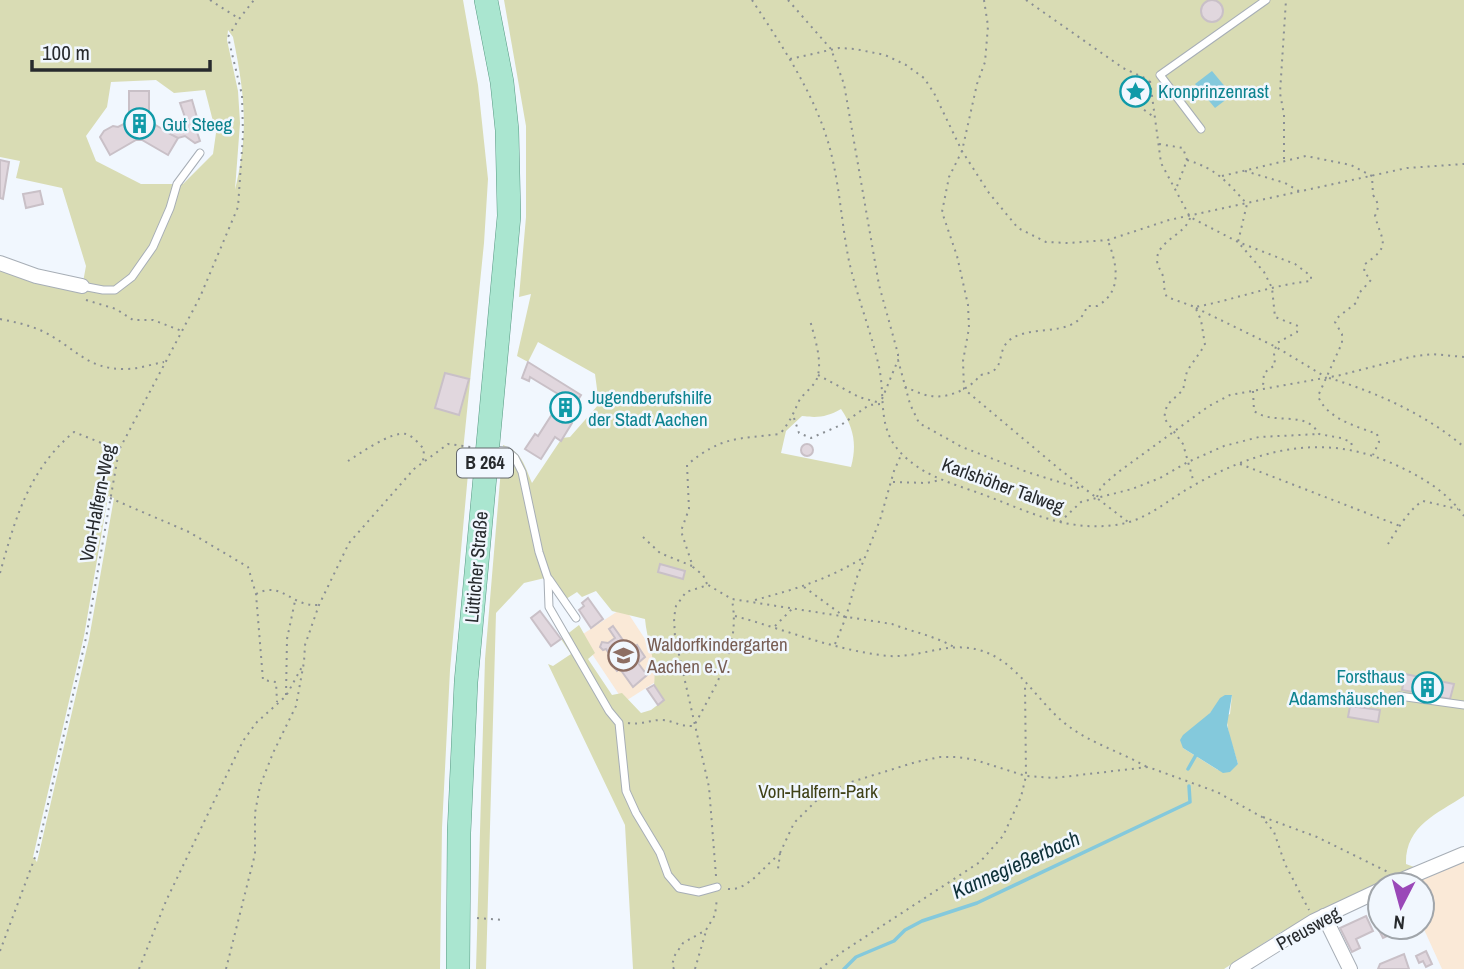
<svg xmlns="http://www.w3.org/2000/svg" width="1464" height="969" font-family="'Archivo Narrow',sans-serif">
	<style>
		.education { fill: #fae9d7 }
		.green { fill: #d9dcb4; fill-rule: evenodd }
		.water { fill: #84c9dc }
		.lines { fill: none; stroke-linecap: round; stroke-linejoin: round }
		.stream { stroke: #84c9dc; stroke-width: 3.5 }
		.building { fill: #e1d7de; stroke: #c9c0c7; stroke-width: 2 }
		.service-casing { stroke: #a7aeb6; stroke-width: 9 }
		.minor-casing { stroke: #a7aeb6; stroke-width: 16 }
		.primary-casing { stroke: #589983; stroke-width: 24 }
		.path { stroke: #8a8f94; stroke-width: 2; stroke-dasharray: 2 5; stroke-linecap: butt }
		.service { stroke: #fff; stroke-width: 7 }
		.minor { stroke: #fff; stroke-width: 14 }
		.primary { stroke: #aae6d0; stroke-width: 23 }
		.labels { text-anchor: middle; stroke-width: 5; stroke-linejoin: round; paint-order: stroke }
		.shield { fill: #f1f7fe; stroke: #64686c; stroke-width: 2 }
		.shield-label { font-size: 18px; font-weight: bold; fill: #272a2d }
		.culture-label { font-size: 19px; fill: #0d838f; stroke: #f1f7fe; text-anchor: start }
		.street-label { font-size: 19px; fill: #272a2d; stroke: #f1f7fe }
		.education-label { font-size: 19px; fill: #785e54; stroke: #f1f7fe; text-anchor: start }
		.park-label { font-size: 19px; fill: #404217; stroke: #f1f7fe }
		.water-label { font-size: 21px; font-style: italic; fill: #0d3038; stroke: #f1f7fe }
	</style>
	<rect width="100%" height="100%" fill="#f1f7fe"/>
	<g class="education">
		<path d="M624,607l44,67 -44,28 -44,-66z"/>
		<path d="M1464,861v108h-22l-20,-44v-40h-15z"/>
	</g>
	<g class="green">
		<path d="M0,0h463l15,85 10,94 -4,64 -21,208 7,1 -20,218 -8,158 -2,141h-440v-698l81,22 5,-27 -24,-78 -46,-10 4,-17 -20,-4zM228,30l5,7c12,58 16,95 2,153l5,-67 -2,-32 -11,-51zM156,80l18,13 31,-3 11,43 -3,21 -30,30h-42l-45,-23 -10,-25 21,-29 4,-25zM108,496l6,2 -25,141 -52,223 -4,-5 51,-221z"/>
		<path d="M504,0h960v796c-27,18 -59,30 -58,68l8,3 -133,65 -57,37h-591l-8,-144 -77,-161 5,2 18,-12 -10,-15 18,-14 16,28 -7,6 24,36 10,-2 19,20 10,-3 13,-10 -10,-15c3,-22 -7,-43 -9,-66l-33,-8 -16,-20 -14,6 -5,-5 -11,7 -17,-22 -25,6 -28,30 -10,356h-10l9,-310 18,-214c19,6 22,22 29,38l30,-45 8,-1 29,-33 -4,-30 -57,-32 -10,20 -11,-6 14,-62 -12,3 7,-80v-91zM841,409c13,19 16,36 10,58l-70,-14 5,-22 16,-15c16,2 25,1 39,-7zM1232,695l-2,19 -4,2 3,19 9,29 -20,6 -35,-22 35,-45z"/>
	</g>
	<g class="water">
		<path d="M1212,71l20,24 -17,13 -20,-24z"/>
		<path d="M1225,695h7l-5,30 11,39 -8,8 -7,1 -40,-25 -3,-8 3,-5 27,-22 10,-15z"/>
	</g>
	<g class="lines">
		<g class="stream">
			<path d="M1188,769l8,-14"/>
			<path d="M844,969l12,-12 38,-16 11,-11 17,-9 55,-18 213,-101 -1,-16"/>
		</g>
	</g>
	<g class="building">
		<circle cx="1212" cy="11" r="11"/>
		<path d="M129,91h20v27l3,5 26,15 -10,17 -26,-15h-6l-26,15 -10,-18 4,-6 9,-5 5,1 8,-4 3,-6z"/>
		<path d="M192,100l6,21 -4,2 6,18 -5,2 -10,-7 -7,2 -8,-4 5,-7 12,-4 -7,-20z"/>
		<path d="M0,160l9,2 -6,37 -3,-1z"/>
		<path d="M40,191l3,13 -17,4 -3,-14z"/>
		<path d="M528,362l53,33 -15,24 6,4 -11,18 -6,-4 -14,22 -16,-10 10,-15 3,2 25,-39 -33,-20 -1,4 -7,-3z"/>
		<path d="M445,373l24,6 -10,36 -24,-7z"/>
		<circle cx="807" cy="450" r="6"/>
		<path d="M660,564l25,7 -2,8 -25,-7z"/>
		<path d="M588,598l15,21 -12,9 -12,-18 5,-4 -2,-3z"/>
		<path d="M540,611l21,28 -10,7 -20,-28z"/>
		<path d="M613,626l17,24 7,-5 8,12 -7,6 9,12 -14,12 -13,-18 -3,2 -4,-5 3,-2 -10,-15 -3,1 -3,-3 2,-5 6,1 7,-5 -6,-9z"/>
		<path d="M1405,674l49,10 -4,15 -48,-9z"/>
		<path d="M654,685l10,15 -6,5 -11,-16z"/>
		<path d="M1350,706l30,4 -2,12 -30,-5z"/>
		<path d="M1380,913v14h27l-24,11 -11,-21z"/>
		<path d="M1366,916l7,15 -17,8 4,9 -8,4 -12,-24z"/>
		<path d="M1426,951l6,13 -6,3 -3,-6 -4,2 -3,-7z"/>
		<path d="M1404,954l5,15h-31l2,-5z"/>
	</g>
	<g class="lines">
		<defs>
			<g id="service">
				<path d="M1201,129l-41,-54 106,-75"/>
				<path d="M82,286l21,4h12l17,-13 21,-30 17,-39 7,-24 23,-31"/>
				<path d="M491,450l16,1 8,7 7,14 17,80 9,27 1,28 60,104 10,12 7,68 10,22 24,40 8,22 11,13 20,4 18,-5"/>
				<path d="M549,579l27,39"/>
				<path d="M1399,696l65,9"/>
			</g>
			<g id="minor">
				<path d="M0,263l36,13 46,10"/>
				<path d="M1390,885l74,-31"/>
				<path d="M1324,916l26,53"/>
				<path d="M1237,969l77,-48 66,-31"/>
			</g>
			<path id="primary" d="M458,969l1,-136 7,-151 43,-466 -2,-86 -5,-48 -16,-82"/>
		</defs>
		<use href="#service" class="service-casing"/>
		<use href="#minor" class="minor-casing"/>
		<use href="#primary" class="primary-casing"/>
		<g class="path">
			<path d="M210,0l28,18"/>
			<path d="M752,0c32,49 67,100 80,157 8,34 10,69 17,104 8,36 22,70 30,106 7,32 -3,62 24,88 23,23 55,30 84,41 24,9 48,20 73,26 21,5 45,6 66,1 23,-6 43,-23 63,-35 64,-37 129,-56 200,-26 28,12 57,28 75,54"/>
			<path d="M788,0l43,49 13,35 35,201 19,69v6"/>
			<path d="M984,0l4,26 -3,36 -8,22 -15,67 -13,26 -7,35 15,44 11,49 1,23 -6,33 1,28 94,79 70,54"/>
			<path d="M1026,0l97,68 26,12"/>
			<path d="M790,59l49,-11 16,1 30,6 21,10 18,13 10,15 28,58 27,42 29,35 28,14 22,1 40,-3 61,-20 238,-52 57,-4"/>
			<path d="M1150,81l11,82 29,54 48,25 57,22 16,12v5c-40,4 -77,19 -116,26"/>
			<path d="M1150,81l-6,6 -6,15 2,5 14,10"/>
			<path d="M1159,144l24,4 4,12 -11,29"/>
			<path d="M1284,159v-44l-4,-22 6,-93"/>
			<path d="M1187,160c30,9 40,22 60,44l-9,38 26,30 8,16 3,29 23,9 -1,6 -20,11 -3,10 1,12 -11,8 -1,13"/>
			<path d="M1245,171l40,12 14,8"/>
			<path d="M1222,176l84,-20 45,9 21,11 1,19c6,9 6,12 2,21 7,26 17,29 -10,48l-1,8 7,8 -11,12 -4,11 -19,15 -2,4 7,12v9l-24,53c9,23 38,30 59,38l2,8 -6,13"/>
			<path d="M1190,218c-5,17 -34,23 -33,43 1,6 4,10 6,15 2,8 0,14 4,21l28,10 6,13 4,25 -18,26 -4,19 -16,15 -3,13 19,26 11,39"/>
			<path d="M86,300l30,9 17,11h20l29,11"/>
			<path d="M1196,308l80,39 48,29"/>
			<path d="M0,319c15,3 29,6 42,12 32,15 44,39 84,38 13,0 26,-5 38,-7"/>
			<path d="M818,375l41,22 21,6"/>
			<path d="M1329,378c47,14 98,37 135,69"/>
			<path d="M905,387c8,3 17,8 26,9 17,3 41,-8 49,-21 33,-4 9,-29 39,-40 24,-9 59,1 68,-29h10c26,-14 20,-42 11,-65"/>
			<path d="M1253,391l1,20c20,15 51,-2 65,23l22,4 10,4 2,8"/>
			<path d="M882,399l16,-39 12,44 9,19 43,24 65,25 55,17"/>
			<path d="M794,418l5,15 12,5 30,-13 28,-20 11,-1"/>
			<path d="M348,461c13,-8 43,-30 58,-27 7,2 13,10 18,15l-1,13"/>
			<path d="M1240,464l160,62"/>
			<path d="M893,482l34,1 13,-3"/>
			<path d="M1097,497l4,-10 16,-14 92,-67 21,-11 111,-20 69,-18 22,-3 32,3"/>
			<path d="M110,498l79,34 59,35 8,27 7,86 13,2 1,20"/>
			<path d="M1060,522l21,-20 51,-13 28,-11 28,-16 36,-16 35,-9 60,-3"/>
			<path d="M643,537l17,16 32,13"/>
			<path d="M1388,544c8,-13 22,-36 35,-43l35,8"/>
			<path d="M0,573c15,-54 29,-104 74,-141l45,18"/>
			<path d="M707,584l-4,-9 -10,-8 -12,-36 8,-22 -2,-44c34,-29 51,-26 93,-31 10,-12 13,-20 19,-33 5,-9 17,-15 19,-26 4,-17 -4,-39 -8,-55"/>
			<path d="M804,587l41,30"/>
			<path d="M256,594c26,-14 35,13 62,11"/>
			<path d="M755,600c41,-11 71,-20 108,-42"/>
			<path d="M735,616c51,14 102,35 154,40 31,2 59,-15 90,-6 38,10 58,52 88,75 23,18 54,27 80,42"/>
			<path d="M775,626l18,-18"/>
			<path d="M835,644l11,-27 11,-40 23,-57 14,-49 7,-16"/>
			<path d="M286,695l1,-56 8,-38"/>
			<path d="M628,723c13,2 22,-3 33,-3 12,0 18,7 33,6 21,-40 47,-78 38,-126"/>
			<path d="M1263,817l54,20 71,35"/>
			<path d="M780,853l14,-30 25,-25 29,-15 68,-21 24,-5h16l16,2 54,17 28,2 94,-11 69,25 45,25 12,15 11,32 24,46"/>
			<path d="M716,876l-7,-89 -34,-150 -1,-19 2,-12 10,-14 22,-7 24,14 160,25c21,8 43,12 62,23"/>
			<path d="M728,889c21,2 36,-24 52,-35l-2,15"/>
			<path d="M477,918l27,2"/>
			<path d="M0,951l37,-99 49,-214 33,-188 81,-153 38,-90 5,-72 -1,-40 -14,-58 11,-18 15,-19"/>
			<path d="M139,969l27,-68 77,-160 13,-18 30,-27 17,-31"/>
			<path d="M226,969l29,-115v-41l5,-27 13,-33 23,-47 8,-44 1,-17 14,-40 30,-62 65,-74 34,-25 23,3"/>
			<path d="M674,969l-2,-4 3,-10 8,-12 23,-13 9,-15 2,-17"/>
			<path d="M695,969l11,-38"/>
			<path d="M820,969l22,-17 138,-90 23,-26 18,-39 5,-21 -1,-91"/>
		</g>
		<use href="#service" class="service"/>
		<use href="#minor" class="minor"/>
		<use href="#primary" class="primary"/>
	</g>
	<defs>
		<symbol id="sight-ring" viewBox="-11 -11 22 22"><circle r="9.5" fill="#f1f7fe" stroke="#0f9aa8" stroke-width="1.5"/><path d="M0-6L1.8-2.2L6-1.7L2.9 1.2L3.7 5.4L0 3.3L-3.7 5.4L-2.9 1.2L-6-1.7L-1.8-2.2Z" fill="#0f9aa8"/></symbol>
		<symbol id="building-ring" viewBox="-11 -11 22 22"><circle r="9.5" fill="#f1f7fe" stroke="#0f9aa8" stroke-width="1.5"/><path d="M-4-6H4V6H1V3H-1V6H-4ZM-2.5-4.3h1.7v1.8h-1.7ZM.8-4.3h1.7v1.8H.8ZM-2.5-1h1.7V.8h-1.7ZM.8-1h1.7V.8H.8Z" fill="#0f9aa8"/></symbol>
		<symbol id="school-ring" viewBox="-11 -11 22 22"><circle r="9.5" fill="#f1f7fe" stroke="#8d6e63" stroke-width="1.5"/><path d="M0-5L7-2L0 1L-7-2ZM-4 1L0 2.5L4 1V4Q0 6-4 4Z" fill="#8d6e63"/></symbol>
	</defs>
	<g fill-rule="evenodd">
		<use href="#sight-ring" x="1118" y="74" width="35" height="35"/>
		<use href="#building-ring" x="122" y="106" width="35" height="35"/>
		<use href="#building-ring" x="548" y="390" width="35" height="35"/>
		<use href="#school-ring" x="606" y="638" width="35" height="35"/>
		<use href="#building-ring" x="1410" y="670" width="35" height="35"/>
	</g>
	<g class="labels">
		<rect class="shield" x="457" y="448.5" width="56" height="29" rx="5"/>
		<g class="shield-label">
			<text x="485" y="469">B 264</text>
		</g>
		<g class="culture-label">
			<text x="1158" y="98">Kronprinzenrast</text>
			<text x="162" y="131">Gut Steeg</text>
			<text x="588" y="404">Jugendberufshilfe<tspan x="588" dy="22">der Stadt Aachen</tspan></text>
			<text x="1405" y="683" text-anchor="end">Forsthaus<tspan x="1405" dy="22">Adamshäuschen</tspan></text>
		</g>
		<g class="street-label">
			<text transform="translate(1003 485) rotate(20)" y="7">Karlshöher Talweg</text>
			<text transform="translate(97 503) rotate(-79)" y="7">Von-Halfern-Weg</text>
			<text transform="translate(476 567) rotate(-85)" y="7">Lütticher Straße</text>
			<text transform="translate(1308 928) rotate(-29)" y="7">Preusweg</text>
		</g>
		<g class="education-label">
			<text x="647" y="651">Waldorfkindergarten<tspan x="647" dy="22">Aachen e.V.</tspan></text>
		</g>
		<g class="park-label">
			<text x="818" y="798">Von-Halfern-Park</text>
		</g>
		<g class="water-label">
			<text transform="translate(1016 865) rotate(-24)" y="7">Kannegießerbach</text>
		</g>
	</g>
	<g transform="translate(1401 906) rotate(186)"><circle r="33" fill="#f1f7fe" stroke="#a0a5aa" stroke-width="2"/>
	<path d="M0-5L12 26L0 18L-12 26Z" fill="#9a48b8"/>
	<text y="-10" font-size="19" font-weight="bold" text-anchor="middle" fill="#272a2d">N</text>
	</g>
	<path d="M32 60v10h178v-10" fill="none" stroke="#272a2d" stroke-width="3.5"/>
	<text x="42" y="60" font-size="21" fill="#272a2d" stroke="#f1f7fe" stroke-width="5" paint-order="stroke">100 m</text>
</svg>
